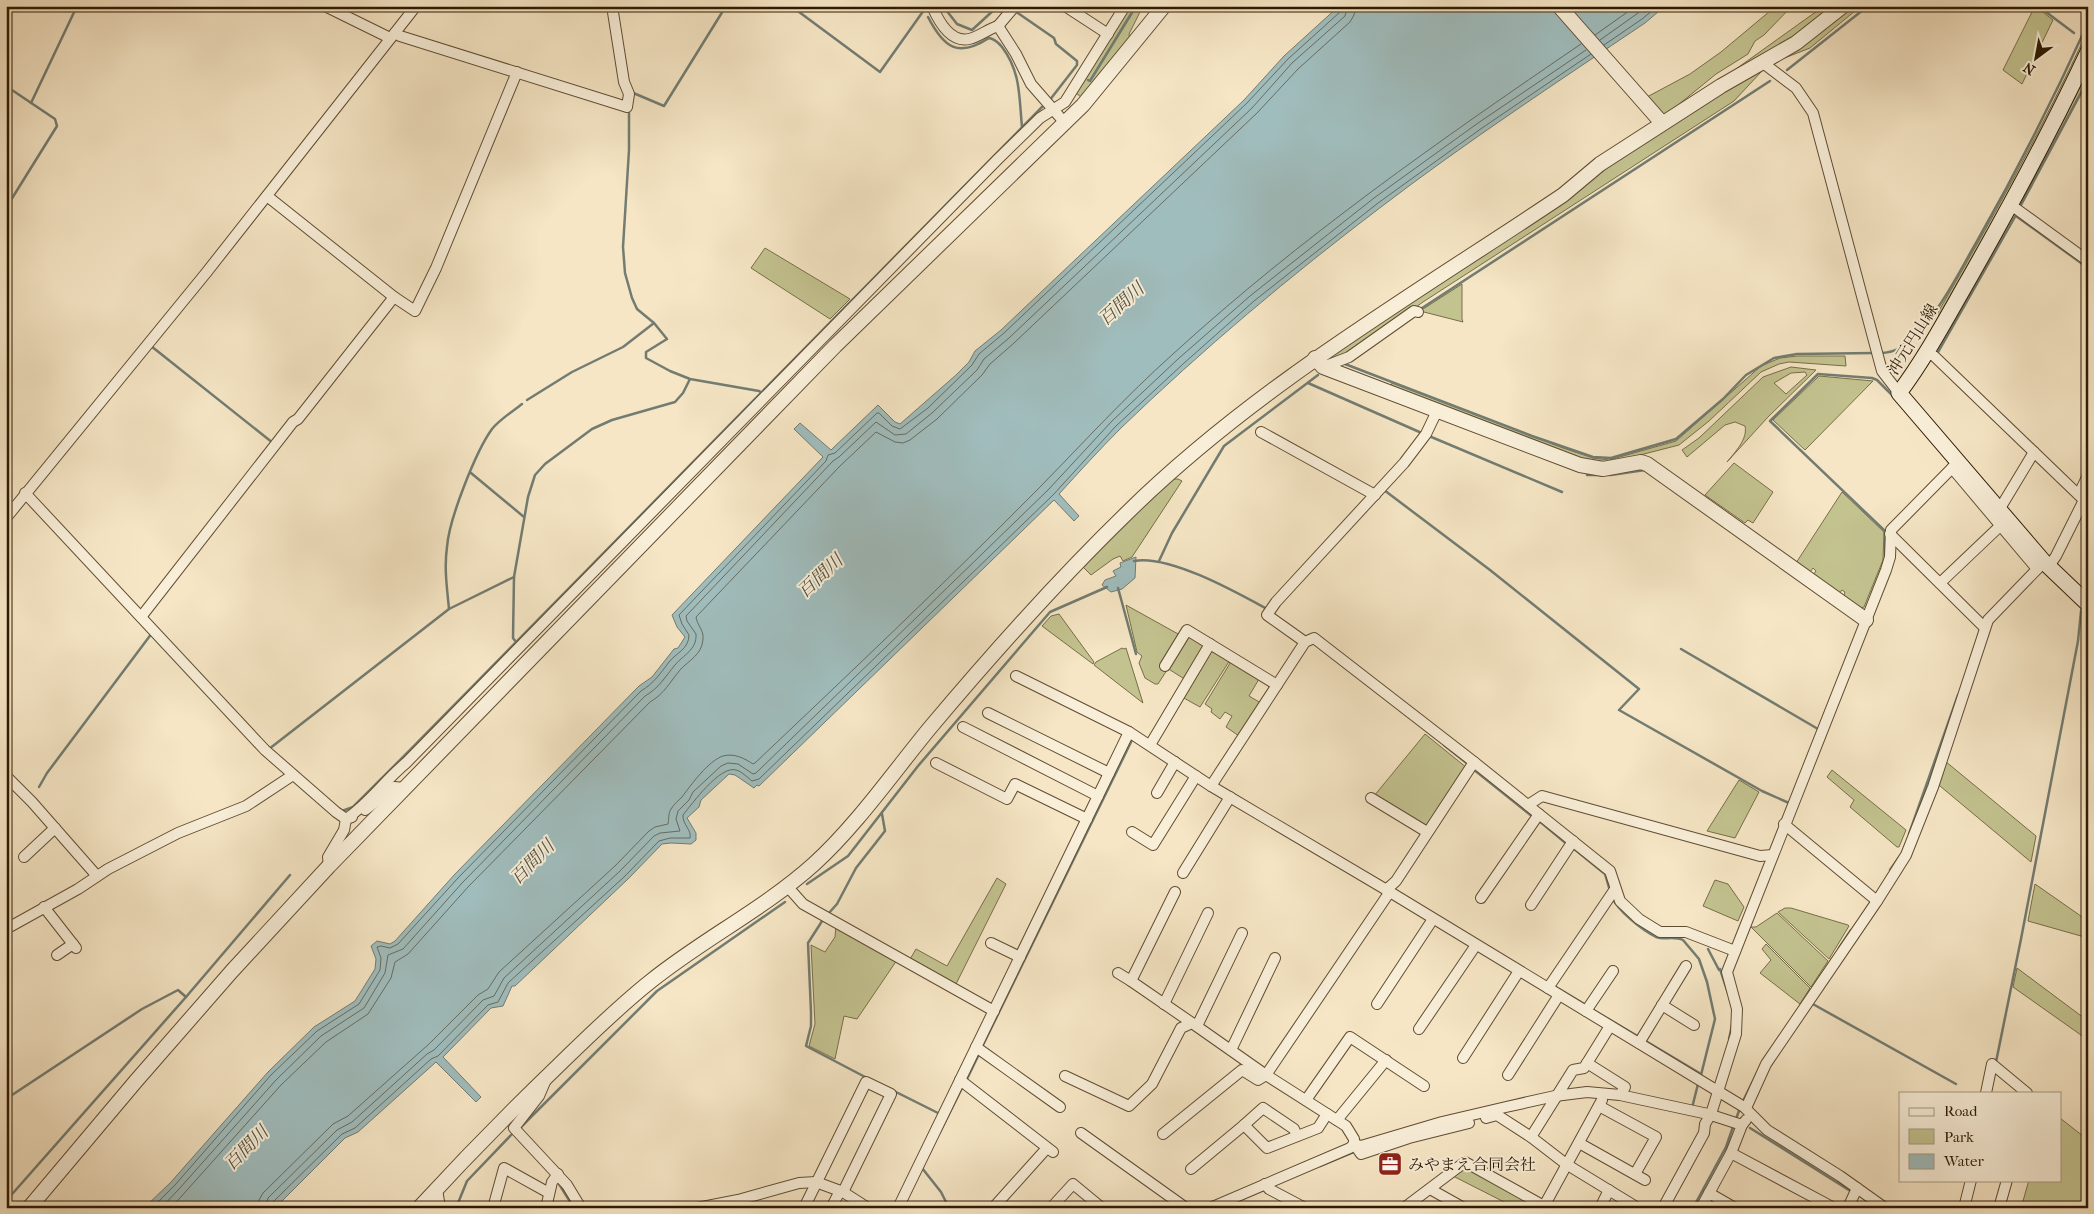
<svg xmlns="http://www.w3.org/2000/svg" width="2094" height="1214" font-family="'IM FELL French Canon','Noto Serif JP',serif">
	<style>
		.green { fill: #c3c390; stroke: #786e49; fill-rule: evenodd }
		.water { fill: #a0bdbd; stroke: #727c72 }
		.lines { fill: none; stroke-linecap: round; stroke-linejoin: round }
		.shore { stroke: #676c60; stroke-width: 1 }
		.stream { stroke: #727c72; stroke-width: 2.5 }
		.minor-casing { stroke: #604d33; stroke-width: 12 }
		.tertiary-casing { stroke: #604d33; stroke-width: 16 }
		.secondary-casing { stroke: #2e1a02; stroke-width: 17 }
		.minor { stroke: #f9efd9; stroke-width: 10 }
		.tertiary { stroke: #f9efd9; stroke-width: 14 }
		.secondary { stroke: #f9efd9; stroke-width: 15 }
		.labels { text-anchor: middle; stroke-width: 4; stroke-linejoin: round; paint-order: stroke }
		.street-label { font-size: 16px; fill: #2e1a02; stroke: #f9efd9 }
		.poi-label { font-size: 16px; fill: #2e1a02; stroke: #f9efd9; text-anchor: start }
		.water-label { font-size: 18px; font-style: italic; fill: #565343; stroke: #f9efd9 }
	</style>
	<rect width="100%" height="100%" fill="#f6e6c5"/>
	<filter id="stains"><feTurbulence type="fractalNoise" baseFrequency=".004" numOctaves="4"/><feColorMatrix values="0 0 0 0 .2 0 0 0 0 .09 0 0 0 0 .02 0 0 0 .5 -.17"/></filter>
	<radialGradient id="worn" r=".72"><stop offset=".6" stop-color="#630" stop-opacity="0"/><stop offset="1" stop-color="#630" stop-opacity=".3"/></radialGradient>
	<g class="green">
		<path d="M1127,6h8l-46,76 48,-76h6l-14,28 1,7 -49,56 -5,-4z"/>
		<path d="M1776,6h16l-28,29 -9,6 -7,13 -32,20 -49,40 -7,-1 -13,-16 43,-23 31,-22z"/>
		<path d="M1824,6h11l-41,32 -65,36z"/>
		<path d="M1850,6h11l-51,42 -28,11v-1l23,-15z"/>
		<path d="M2035,6l18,14 -31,64 -19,-14z"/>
		<path d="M2088,30v11l-45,92 -108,196 4,-13 -2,-2c54,-93 106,-186 151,-284z"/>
		<path d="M2088,65v13l-68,129 -2,-2z"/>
		<path d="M1761,72l-27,29 -311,201 -72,51 -20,7v-5c139,-96 277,-195 423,-281z"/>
		<path d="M765,248l85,51 -20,20 -79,-51z"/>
		<path d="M1462,284v35l1,3 -43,-11z"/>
		<path d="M1797,356h48l1,10 -57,-4 -10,2 -18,8 -52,49 -30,24 -70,18 -30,-4 -188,-72 1,-4 171,65 30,10 16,2 67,-19 85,-75 19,-8z"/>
		<path d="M1791,367l25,3 -48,47 -41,45c8,-10 21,-23 18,-36l-10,-4 -10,3 -38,32 -5,-7 17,-12 64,-61zM1805,372l2,3 -21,19 -12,-11 17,-10z"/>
		<path d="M1819,376l54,5 -68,69 -32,-30z"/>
		<path d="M1734,463l39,29 -20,31 -5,-3 -3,3 -40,-28z"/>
		<path d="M1171,479h7l4,2 -50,76 -9,4 -3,-5 -7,3 -22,16 -9,-9z"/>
		<path d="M1842,492l42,40 -1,28 -19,47 -3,1 -18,-10 2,-6 -3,-2 -3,4 -26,-19 3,-4 -3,-3 -3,4 -14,-9z"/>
		<path d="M1126,605l54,30 -13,35 -9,14h-3l-10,-6 -6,-15 3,-7 -5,-4z"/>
		<path d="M1059,614l35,48 -1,2 -51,-38 9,-10z"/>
		<path d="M1188,635l17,10 -19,35 -19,-12z"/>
		<path d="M1122,648l2,1 2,-1 17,55 -49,-38 2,-3z"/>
		<path d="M1210,650l20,10 -30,47 -18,-10z"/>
		<path d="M1232,660l27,19 -10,17 12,7 -22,33 -13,-9 6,-11 -7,-4 -5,7 -9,-7 1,-3 -7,-5z"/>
		<path d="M1425,734l42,34 -41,62 -52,-34z"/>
		<path d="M1945,761l91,75 -5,26 -91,-76 -3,-2z"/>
		<path d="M1832,770l74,60 -7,17h-2l-47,-40 4,-7 -27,-23z"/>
		<path d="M1739,780l20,12 -24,46 -28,-7z"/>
		<path d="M997,878l9,6 -51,102 -46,-25 7,-12 31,17z"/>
		<path d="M1715,880l13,4 16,23 -6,14 -35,-15z"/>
		<path d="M2035,884l53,37v17l-60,-17z"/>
		<path d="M1785,908h6l57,17 1,1 -20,33 -51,-47z"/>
		<path d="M1777,913l51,48 -17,26 -60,-60h5z"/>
		<path d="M836,926l61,34 -40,59 -13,-3 -9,43 -26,-13 6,-22 -4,-79 14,7 10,-15z"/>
		<path d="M1766,944l44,44 -10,16 -40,-31 11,-13 -9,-11z"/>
		<path d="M2017,968l71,53v19l-75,-53z"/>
		<path d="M2060,1118l28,22v50l-6,18h-61l8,-28h31z"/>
		<path d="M1466,1166l71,42h-21l-65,-33z"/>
	</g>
	<g class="water">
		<path d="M1339,6h326l-20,17c-89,60 -179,119 -264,184 -91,69 -178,142 -260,221 -21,21 -42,44 -62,66l20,22 -5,5 -20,-21 -295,286 -2,-1 -3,3 -19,-13 -6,-1 -28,26 -2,7 -12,11 9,15v7l-5,4 -20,-1 -9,1 -34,35 -113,107h-3l-9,20 -12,2 -48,49 38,40 -5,5 -40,-40 -78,70 -13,6 -70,70h-131l27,-26 97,-110 46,-45 41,-26 20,-32 1,-10 -5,-13 6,-5 13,3 5,-3 60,-67 184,-188 13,-9 22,-28 4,-1 7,-11 -8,-10 -5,-12 151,-158 -29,-28 6,-6 31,27 47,-45 17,17 5,2 56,-49 13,-13 6,-11 26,-21 243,-230 40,-44z"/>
		<path d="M1136,557l-1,21 -13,11 -11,3 -9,-7 3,-5 11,-4 -3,-5 8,-4 -1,-4z"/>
	</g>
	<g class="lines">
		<g class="shore">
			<path d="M1595,35l41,-29"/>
			<path d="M1600,40l48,-34"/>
			<path d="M1604,45l38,-26 16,-13"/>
			<path d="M152,1208l23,-23 96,-110 46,-44 42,-27 21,-34 1,-12 -4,-11 4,-1 9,2 8,-4 60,-66 183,-187c13,-8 19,-17 28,-29 7,-9 20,-13 20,-27l-7,-11 -3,-9 147,-154 2,-6 7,-2 42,-40h2l13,13 8,3 28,-21 44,-43 7,-11 25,-21 243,-230 41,-44 52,-47 2,-6"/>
			<path d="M161,1208l18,-19 97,-109 45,-44 43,-28 21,-35 3,-18 15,-6 60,-67 182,-186c14,-8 20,-19 30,-31 8,-10 22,-15 21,-31l-9,-13 -1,-5 147,-155 6,-4 37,-35 19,13 11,-1 26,-21 45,-43 7,-11 25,-21 243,-230 40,-45 53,-47 3,-10"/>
			<path d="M171,1208l110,-123 45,-43 42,-28 23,-36 4,-16 13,-8 60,-67 182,-185c14,-8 20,-20 30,-32 9,-10 22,-15 23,-31 1,-9 -6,-14 -7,-22l143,-150 37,-35 19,10 8,1 7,-3 27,-21 45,-44 8,-11 24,-21 243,-230 41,-44 52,-47 4,-7 2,-9"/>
			<path d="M258,1208l1,-8 4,-7 70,-69 15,-8 81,-72 49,-49 10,-6 11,-17 116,-106 34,-35 6,-4 13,-3c1,-5 0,-10 3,-15 3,-5 7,-8 11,-12 9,-12 26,-36 41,-41 11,-3 21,2 30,8l2,-1c96,-91 192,-182 285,-276 44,-45 86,-91 133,-133 127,-116 267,-214 408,-310"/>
			<path d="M265,1208l3,-10 69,-68 15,-8 75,-68 7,-4 49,-50 11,-4 10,-18 116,-107 34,-35 6,-3 20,-2 -4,-12 2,-8 11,-11 4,-8 28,-26 7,-3 10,1 15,10 3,-1 292,-283 64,-69 66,-62 72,-63 124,-98 104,-75 108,-73"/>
			<path d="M272,1208l1,-6 69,-68 13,-6 76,-69 7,-3 50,-51 10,-3 10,-19 117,-107 34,-35 11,-3h20c2,-8 -8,-14 -7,-23 9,-11 37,-50 53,-45 5,1 11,7 16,11l7,-2 294,-284 63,-69 67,-62 71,-63 124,-98 104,-75 109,-74"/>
		</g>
		<g class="stream">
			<path d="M718,6l6,4"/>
			<path d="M791,6l89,66 44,-62 -2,-4"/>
			<path d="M943,6l14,18 15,6 24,-22 8,6"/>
			<path d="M2038,6l36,27"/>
			<path d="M1015,11l39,27 2,6 21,17v4l-28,36"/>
			<path d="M928,17c16,31 30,41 61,21 6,1 9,4 13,9 19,25 17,50 20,80"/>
			<path d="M1787,70l81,-64"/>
			<path d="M1088,80l2,1 46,-75"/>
			<path d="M6,86l49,33 2,7 -51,82"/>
			<path d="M631,92l33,14 62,-100"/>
			<path d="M31,103l46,-97"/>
			<path d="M627,110h2v40l-6,97 2,26 7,25 5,11 17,14 13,16 -21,13v6l24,13 20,8 69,12 3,2"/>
			<path d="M2021,205l67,-125"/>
			<path d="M2016,216l72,52"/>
			<path d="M1419,310l351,-229"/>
			<path d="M151,346l122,97"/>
			<path d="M1880,353c8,0 15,-2 21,-6 35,-26 54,-68 75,-104 41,-72 78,-145 112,-220"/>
			<path d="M1937,354l79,-139"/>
			<path d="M1345,364l187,72 61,21 18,1 65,-19 47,-40 23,-24 28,-17 23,-4 77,-1"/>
			<path d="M1308,383l116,51"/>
			<path d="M527,400l45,-28 51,-25 31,-24"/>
			<path d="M1429,436l133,56"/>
			<path d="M471,473l53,44"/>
			<path d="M1587,475h24l34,-5"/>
			<path d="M1384,490l106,80 149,119 -20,21 143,81 27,12"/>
			<path d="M1885,555v-24l-115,-110 48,-47 54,4 5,2 17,17"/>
			<path d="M1134,561c34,-7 102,31 133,48"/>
			<path d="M1159,561l13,-28 52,-87 94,-71"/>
			<path d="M1118,588l18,66"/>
			<path d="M449,609c-2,-21 -5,-41 -2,-62 2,-28 29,-96 45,-118 8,-10 20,-17 30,-25"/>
			<path d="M516,642l-3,-4 1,-61 14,-80 7,-22 10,-11 47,-35 20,-9 63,-18 8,-9 7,-14"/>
			<path d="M1681,649l137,80"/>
			<path d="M1444,745l25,20"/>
			<path d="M269,749l180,-140 65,-32"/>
			<path d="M1473,769l60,48"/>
			<path d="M39,787l8,-14 105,-140"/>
			<path d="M342,811l11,-4 58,-58 631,-642"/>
			<path d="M1538,820l30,25"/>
			<path d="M1909,834l49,-139"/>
			<path d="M1573,848l32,26 5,17"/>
			<path d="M1890,870l12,-17"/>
			<path d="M807,884l41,-28 70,-90 132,-154 57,-25"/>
			<path d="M1612,897c6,14 30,33 44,40 8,3 19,-1 27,3l16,19 8,23 8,37 -14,56"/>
			<path d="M828,914l9,-10 19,-36 29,-37 -3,-17"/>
			<path d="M824,918l-16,25 3,69v14l-5,20 63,33"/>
			<path d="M1839,948l12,-18"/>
			<path d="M1708,949l11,21"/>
			<path d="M1720,969l8,24"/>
			<path d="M1556,987l30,18"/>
			<path d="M1811,1003l145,81"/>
			<path d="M1590,1008l49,29"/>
			<path d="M1729,1039l3,-14"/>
			<path d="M1644,1040l57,34"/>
			<path d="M982,1047l150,-307"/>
			<path d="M1996,1062l25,-123 57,-298 3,-30 3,-3"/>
			<path d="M966,1081l14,-29"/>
			<path d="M894,1091l46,23"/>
			<path d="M6,1099l136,-90 36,-19 8,7 104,-122"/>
			<path d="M1742,1103l19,-38"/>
			<path d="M1692,1108l6,-24"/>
			<path d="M1736,1119l4,-11"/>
			<path d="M1750,1128l102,64"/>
			<path d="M519,1129l138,-138 128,-89"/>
			<path d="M940,1132l23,-46"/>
			<path d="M1320,1166l36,-15"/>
			<path d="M922,1168l19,24 8,16"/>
			<path d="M559,1184l15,24"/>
			<path d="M6,1201l180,-204"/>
			<path d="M456,1208l11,-27 46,-48"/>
			<path d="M1693,1208l33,-61 8,-23"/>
		</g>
		<defs>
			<g id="minor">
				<path d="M325,6l65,32"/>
				<path d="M932,6c6,14 18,37 37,33 10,-2 19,-10 29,-13l18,28 15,30 34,39"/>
				<path d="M1065,6l43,28"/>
				<path d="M998,26l17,-20"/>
				<path d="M395,33l5,3 227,71 2,-13 -5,-12 -12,-76"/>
				<path d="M1763,63l33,25 17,25 69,258 17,22"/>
				<path d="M267,196l127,101 21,14 21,-43 81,-196"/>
				<path d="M2011,205l77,56"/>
				<path d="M1927,353l7,3 154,148"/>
				<path d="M1323,367l26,-10 65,-46 4,1"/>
				<path d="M1261,432l114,63"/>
				<path d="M1952,468l85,101"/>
				<path d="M25,493l240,257 71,62 10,7 6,-2"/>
				<path d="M2079,494l9,-19"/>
				<path d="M1999,510l35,-58"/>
				<path d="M6,518l200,-245 210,-267"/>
				<path d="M1890,534l95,94"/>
				<path d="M2049,566l7,-10 28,-56"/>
				<path d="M1940,583l60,-57"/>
				<path d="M141,617l152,-195 5,-3 96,-122"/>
				<path d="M1305,642l-38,-27 9,-13 128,-139 22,-29 11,-23"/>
				<path d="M1165,666l22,-36 90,55"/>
				<path d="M1016,676l113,56"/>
				<path d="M988,713l121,60"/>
				<path d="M963,727l135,69"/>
				<path d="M1150,745l60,-101"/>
				<path d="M936,763l71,36 8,-15 72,35"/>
				<path d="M6,776l26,26 65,74"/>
				<path d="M1211,786l94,-144 9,-4 160,124 136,109 10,30 19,18 21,13h26l49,19"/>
				<path d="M1157,793l18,-31"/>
				<path d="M1371,798l56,34"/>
				<path d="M1528,805l14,-9 218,60 13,-1"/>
				<path d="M365,810l29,-23 10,1"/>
				<path d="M1784,824l93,77 29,-46 27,-68 55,-167 56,-58"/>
				<path d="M1132,832l21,13 43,-69"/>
				<path d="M24,857l31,-29"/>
				<path d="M329,866l-1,-9 16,-27 2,-11c23,-15 39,-39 60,-56l592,-604 42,-41 25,-16 60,-96"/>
				<path d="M1183,873l47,-76"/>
				<path d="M787,886l16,18 191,107"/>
				<path d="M1386,890l10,-9 78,-119"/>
				<path d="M1175,892l-44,89 61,42"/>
				<path d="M1481,898l58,-84"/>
				<path d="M1531,905l42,-64"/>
				<path d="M44,907l32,41"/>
				<path d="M6,929l72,-40 30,-20 70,-36 68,-27 47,-31"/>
				<path d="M991,943l29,14"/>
				<path d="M57,955l16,-11"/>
				<path d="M1118,973l13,8"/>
				<path d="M1548,988l67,-99"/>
				<path d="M1164,1004l44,-91"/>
				<path d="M1377,1004l56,-85"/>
				<path d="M1662,1005l32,20"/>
				<path d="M1586,1011l27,-40"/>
				<path d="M1197,1026l45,-93"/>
				<path d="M1610,1026l-26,42 -11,2 -42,67 35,27 72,44"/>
				<path d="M1419,1029l57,-84"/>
				<path d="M1639,1043l47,-77"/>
				<path d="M976,1047l84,60"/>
				<path d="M1231,1050l44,-92"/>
				<path d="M1463,1058l56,-87"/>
				<path d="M1587,1063l38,24 -5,8"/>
				<path d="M1508,1075l51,-80"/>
				<path d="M1065,1076l64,30 23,-22 29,-56 11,-5 74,52 -8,5 -16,-10 -79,64"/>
				<path d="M960,1080l93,72"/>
				<path d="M545,1082l-6,14 -25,32 53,57 14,23"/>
				<path d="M1986,1093l6,-29 35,29"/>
				<path d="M1306,1100l44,-63 74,49"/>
				<path d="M1599,1106l57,31 -21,37"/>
				<path d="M1746,1108l20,-44 111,-163"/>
				<path d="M1486,1118l11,-3 34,22"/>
				<path d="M1337,1120l49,-60"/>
				<path d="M1244,1125l19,-17 31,21 3,7"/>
				<path d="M1081,1133l105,75"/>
				<path d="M1579,1143l66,37"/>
				<path d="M1354,1144l7,2 81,-24 64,-15 49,-11 32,-4 33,3 88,19 34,11"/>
				<path d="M1354,1144l7,10 48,-16 60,-15"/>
				<path d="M1731,1153l103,55"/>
				<path d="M1191,1169l53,-44 23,23 51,-20 9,-14"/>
				<path d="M1265,1184l4,5 36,19"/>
				<path d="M437,1189l3,19"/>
				<path d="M1430,1189l34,19"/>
				<path d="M1709,1193l26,15"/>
				<path d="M493,1208l11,-40 45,25"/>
				<path d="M546,1208l6,-26 6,-8"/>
				<path d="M697,1208l41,-8 61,-17 17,-1 27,10 25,16"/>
				<path d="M804,1208l62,-126 25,12 -48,98"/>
				<path d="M831,1208l9,-17"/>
				<path d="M898,1208l231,-476 82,54 174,103 359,218 23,23 73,46 45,32"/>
				<path d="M993,1208l54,-60"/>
				<path d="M1051,1208l22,-24 29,24"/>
				<path d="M1210,1208l140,-60 4,-4v-5l-8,-13 -80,-51 123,-182"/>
				<path d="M1404,1208l61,-46 79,44"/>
				<path d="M1543,1208l59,-108"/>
				<path d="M1600,1208l9,-18"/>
				<path d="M1663,1208l41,-75 1,-9 6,-10 25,-80 1,-25 -10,-37 159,-402 4,-13 1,-27 66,-67"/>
				<path d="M1701,1208l30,-55 11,-28 4,-5"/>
				<path d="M1848,1208l9,-20"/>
				<path d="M1964,1208l7,-28"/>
				<path d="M1999,1208l8,-28"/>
			</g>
			<g id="tertiary">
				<path d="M1559,6l103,117"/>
				<path d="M1315,358l8,9 257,98 23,4 38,-7 6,2 219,156"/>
				<path d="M29,1208l107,-127 96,-110 97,-105 506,-520 248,-241 81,-99"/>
				<path d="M419,1208c46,-50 92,-97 141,-144 29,-28 58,-57 91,-83 52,-42 113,-72 163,-117 41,-37 79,-91 115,-135 63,-75 128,-148 198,-216 129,-127 287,-218 436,-318l37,-31 121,-78 75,-43 47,-37"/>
			</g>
			<path id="secondary" d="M2088,52c-36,77 -76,151 -118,225 -23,40 -44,80 -71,116l145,169 44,42"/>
		</defs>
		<use href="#minor" class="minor-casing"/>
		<use href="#tertiary" class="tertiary-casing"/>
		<use href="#secondary" class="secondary-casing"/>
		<use href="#minor" class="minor"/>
		<use href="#tertiary" class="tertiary"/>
		<use href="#secondary" class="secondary"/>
	</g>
	<defs>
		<symbol id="office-square" viewBox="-11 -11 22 22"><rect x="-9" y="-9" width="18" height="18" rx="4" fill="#8f2418" stroke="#f9efd9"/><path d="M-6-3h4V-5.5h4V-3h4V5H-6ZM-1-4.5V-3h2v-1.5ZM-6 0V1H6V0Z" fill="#fff"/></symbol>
	</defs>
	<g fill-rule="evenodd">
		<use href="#office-square" x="1376" y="1150" width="28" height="28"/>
	</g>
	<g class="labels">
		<g class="street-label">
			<text transform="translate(1912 339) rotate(-58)" y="6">沖元円山線</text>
		</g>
		<g class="poi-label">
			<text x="1408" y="1170">みやまえ合同会社</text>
		</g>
		<g class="water-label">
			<text transform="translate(1121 304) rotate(-42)" y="6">百間川</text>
			<text transform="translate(820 576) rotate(-43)" y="6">百間川</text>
			<text transform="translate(532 862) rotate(-45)" y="6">百間川</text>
			<text transform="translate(246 1148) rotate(-45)" y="6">百間川</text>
		</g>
	</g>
	<rect width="2094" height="1214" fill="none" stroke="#f6e6c5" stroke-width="25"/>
	<rect x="8" y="8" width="2079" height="1199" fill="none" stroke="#2e1a02" stroke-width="2.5"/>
	<rect x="12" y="12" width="2069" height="1189" fill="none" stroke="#2e1a02"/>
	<rect x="1899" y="1092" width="162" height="90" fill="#f9efd9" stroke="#a89a83"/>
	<rect x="1909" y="1108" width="25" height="8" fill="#f9efd9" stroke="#a89a83"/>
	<text x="1944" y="1116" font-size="15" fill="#2e1a02">Road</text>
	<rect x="1909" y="1129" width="25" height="15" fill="#c3c390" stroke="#a89a83"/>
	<text x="1944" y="1142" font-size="15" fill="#2e1a02">Park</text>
	<rect x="1909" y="1154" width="25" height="15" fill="#a0bdbd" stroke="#a89a83"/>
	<text x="1944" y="1166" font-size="15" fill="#2e1a02">Water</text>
	<g transform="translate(2036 58) rotate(212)" stroke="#f9efd9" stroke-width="4" paint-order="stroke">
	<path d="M0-4L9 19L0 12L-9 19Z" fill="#2e1a02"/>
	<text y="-8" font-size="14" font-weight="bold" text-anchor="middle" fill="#2e1a02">N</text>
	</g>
	<rect width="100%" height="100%" filter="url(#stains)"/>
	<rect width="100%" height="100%" fill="url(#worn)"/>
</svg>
